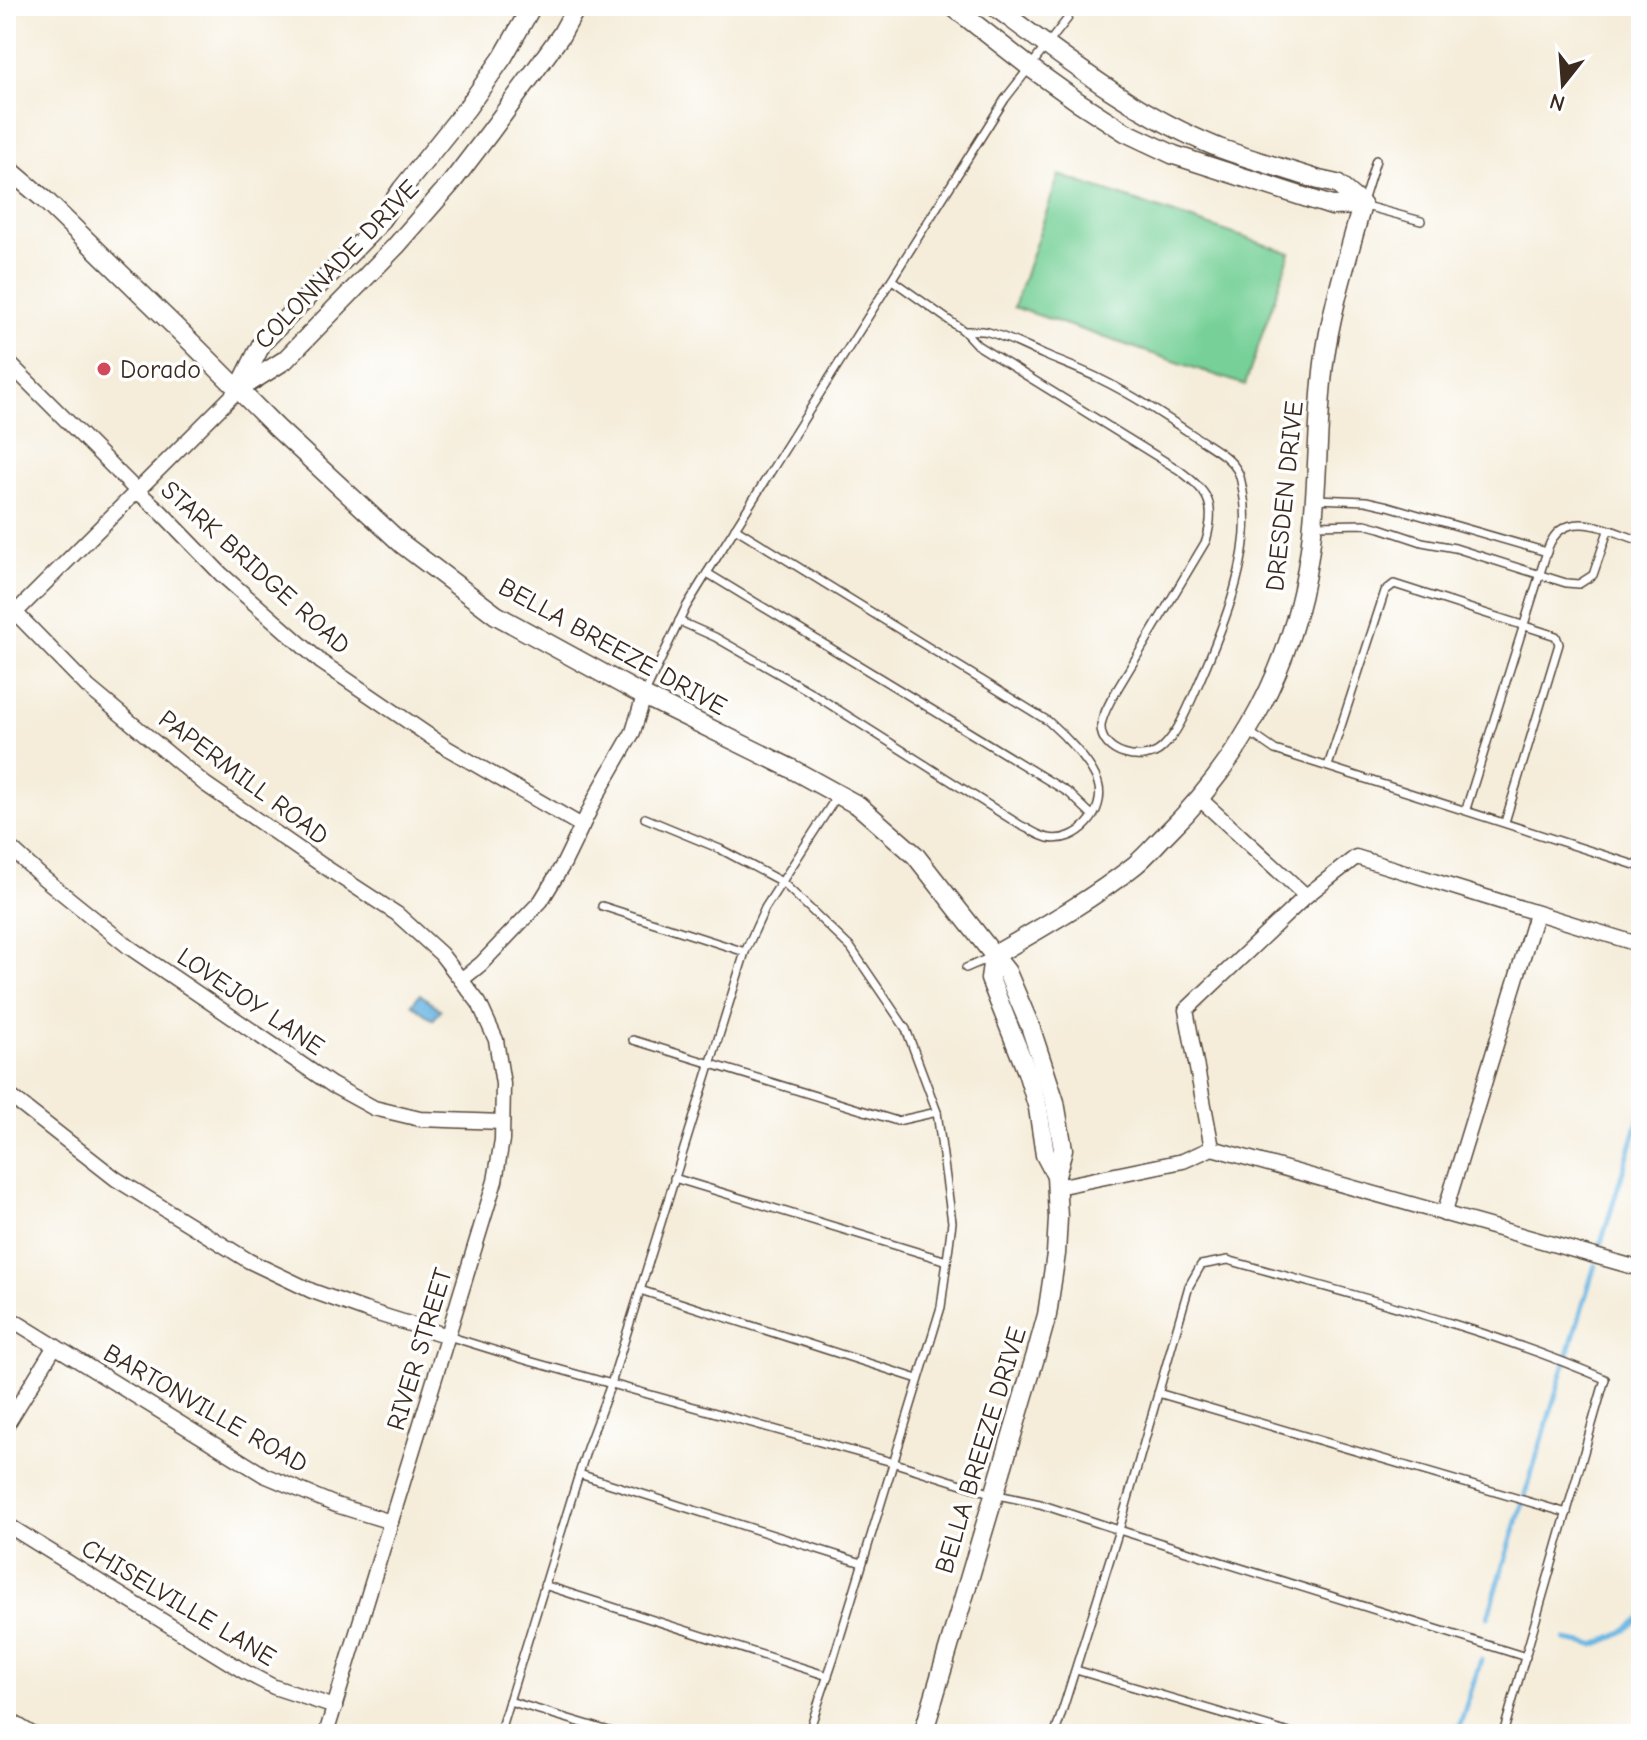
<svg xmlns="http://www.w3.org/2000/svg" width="1647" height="1740" font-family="'Comic Neue',sans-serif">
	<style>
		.green { fill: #76d097; stroke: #587d5a; stroke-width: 2 }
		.water { fill: #68b5e2; stroke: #527080; stroke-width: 2 }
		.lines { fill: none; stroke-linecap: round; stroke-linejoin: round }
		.stream { stroke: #68b5e2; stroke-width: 5 }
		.service-casing { stroke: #57473a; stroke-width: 10 }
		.minor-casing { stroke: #57473a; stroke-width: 17 }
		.tertiary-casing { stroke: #57473a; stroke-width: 21 }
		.service { stroke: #fff; stroke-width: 7 }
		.minor { stroke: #fff; stroke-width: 14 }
		.tertiary { stroke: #fff; stroke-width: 18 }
		.poi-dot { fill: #d1495b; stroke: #fff; stroke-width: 3 }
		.labels { text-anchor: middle; stroke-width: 7; stroke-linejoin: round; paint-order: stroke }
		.street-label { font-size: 26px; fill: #3b2a1e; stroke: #fff }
		.poi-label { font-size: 26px; fill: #3b2a1e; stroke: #fff; text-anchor: start }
	</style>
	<rect width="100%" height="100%" fill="#fff"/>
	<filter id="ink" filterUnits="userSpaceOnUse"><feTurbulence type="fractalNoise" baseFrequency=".0125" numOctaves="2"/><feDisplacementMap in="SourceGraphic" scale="16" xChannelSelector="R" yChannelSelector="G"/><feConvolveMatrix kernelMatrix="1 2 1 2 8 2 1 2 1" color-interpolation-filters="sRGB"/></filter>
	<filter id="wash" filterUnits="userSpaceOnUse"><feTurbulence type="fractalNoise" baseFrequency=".006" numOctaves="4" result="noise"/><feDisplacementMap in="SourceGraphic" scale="32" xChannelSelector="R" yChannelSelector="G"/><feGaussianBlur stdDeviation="1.8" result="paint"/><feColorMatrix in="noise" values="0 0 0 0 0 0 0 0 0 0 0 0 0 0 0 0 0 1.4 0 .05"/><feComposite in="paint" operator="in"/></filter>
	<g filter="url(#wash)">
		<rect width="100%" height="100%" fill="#f5edda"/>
		<path class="green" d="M1059,175l231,78 -45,132 -231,-78z"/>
		<path class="water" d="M420,994l21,16 -8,10 -21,-16z"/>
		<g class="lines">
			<g class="stream">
				<path d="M1601,1243l40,-131"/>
				<path d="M1488,1617l107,-352"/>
				<path d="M1565,1640l29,5 23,-9 24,-18"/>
				<path d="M1457,1734l24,-74"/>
			</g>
		</g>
	</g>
	<g filter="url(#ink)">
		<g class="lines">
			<defs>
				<g id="service">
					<path d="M1376,160l-14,45 59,16"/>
					<path d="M892,280l72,51 13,14 202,125c29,22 38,33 27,71l-94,157c-4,8 -10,18 -11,28 -1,29 43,39 61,22 17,-16 27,-43 36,-63 24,-55 57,-132 45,-193 -1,-5 -2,-13 -4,-18 -7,-17 -30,-28 -46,-39 -30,-20 -60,-40 -93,-56 -18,-9 -37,-16 -56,-24 -18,-8 -37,-18 -56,-23 -8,-2 -16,-1 -24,-1"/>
					<path d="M1316,499l50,2 22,5 159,46"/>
					<path d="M1315,525l50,-1 15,4 42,14 33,6 111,35 13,1 14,-9 15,-44"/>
					<path d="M707,573l362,220 23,22"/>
					<path d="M679,621l36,16 92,53 213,135c9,4 19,11 28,13 29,6 59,-26 50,-55 -6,-20 -35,-49 -50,-62l-313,-193"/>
					<path d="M645,693l41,-86 21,-34 298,-474 63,-81"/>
					<path d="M1249,732l26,18 366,117"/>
					<path d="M1328,766l57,-175 9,-7 162,52 3,8 -54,178"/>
					<path d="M1466,809l82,-261c16,-43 62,-17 93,-7"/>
					<path d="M645,818l75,31 62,33 69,66 55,81 31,83 15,110 -11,85 -108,353 -25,74"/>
					<path d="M602,906l143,46"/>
					<path d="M966,968l25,-11"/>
					<path d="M633,1040l264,81 40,-9"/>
					<path d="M674,1178l273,83"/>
					<path d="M640,1290l278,89"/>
					<path d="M448,1336l81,25 363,101 101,32 47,10 79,26 407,127"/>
					<path d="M1158,1393l409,120"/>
					<path d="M579,1474l283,89"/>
					<path d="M544,1585l284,91"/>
					<path d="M1076,1670l217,64"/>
					<path d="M509,1701l110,33"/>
					<path d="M499,1734l88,-286 24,-64 134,-432 20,-44 72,-112"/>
					<path d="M1055,1734l64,-204 70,-244 12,-21 27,-5c127,36 256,67 377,119l-102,355"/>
				</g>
				<g id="minor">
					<path d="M6,360l131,131 24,21 60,62 100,88 126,86 135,78"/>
					<path d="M6,603l82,84 117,97 114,79 78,51 44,40 38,49 17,37 7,44 -1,56 -7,41 -169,553"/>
					<path d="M6,622l233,-233"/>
					<path d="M1200,799l106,97"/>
					<path d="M6,844l35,32 88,71 203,138 42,23 46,11 82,3"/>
					<path d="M461,980l20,-16 60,-63 23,-38 33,-68 36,-63 11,-36"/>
					<path d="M6,1093l110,86 133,82 63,30 53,19 83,26"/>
					<path d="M1212,1148l-26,-138 120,-114 50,-39 285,88"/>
					<path d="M1057,1187l126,-26 29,-13 429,121"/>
					<path d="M1444,1214l92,-300"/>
					<path d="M6,1316l258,159 72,30 55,17"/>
					<path d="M6,1426l49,-80"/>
					<path d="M6,1524l239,148 29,15 61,20"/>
					<path d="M6,1718l26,16"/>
				</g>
				<g id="tertiary">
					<path d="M952,6l79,62 46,33 48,31 49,23 158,51 30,-1"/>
					<path d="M994,6c71,53 142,109 225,142 33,12 67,21 100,32l18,4 25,21"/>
					<path d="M6,167l39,33 150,146 82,82 125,116 94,71 148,81 146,72 69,38 56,49 92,117 23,54 25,76 8,47 -7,27 2,42 -2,36 -9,61 -10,36 -114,383"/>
					<path d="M240,387l22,-44 114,-116 26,-38 65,-81 36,-51 29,-51"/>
					<path d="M239,389l46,-29 111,-114 56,-64 39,-51 70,-96 16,-29"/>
					<path d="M993,956c48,-28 98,-56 142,-91 11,-9 20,-20 30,-30 78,-76 128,-171 144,-279 10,-64 7,-129 15,-193 7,-54 24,-106 38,-158"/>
					<path d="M993,956l-3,23 37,93 11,36 7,47 11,21"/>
				</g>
			</defs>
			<use href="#service" class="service-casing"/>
			<use href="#minor" class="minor-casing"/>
			<use href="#tertiary" class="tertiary-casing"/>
			<use href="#service" class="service"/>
			<use href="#minor" class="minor"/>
			<use href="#tertiary" class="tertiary"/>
		</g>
	</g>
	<circle class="poi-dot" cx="104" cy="369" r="8"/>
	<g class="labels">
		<g class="street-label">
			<text transform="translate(336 264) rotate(-46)" y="9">COLONNADE DRIVE</text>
			<text transform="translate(1284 496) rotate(-84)" y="9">DRESDEN DRIVE</text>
			<text transform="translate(256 567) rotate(42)" y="9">STARK BRIDGE ROAD</text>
			<text transform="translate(613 646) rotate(29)" y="9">BELLA BREEZE DRIVE</text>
			<text transform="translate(244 777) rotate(37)" y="9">PAPERMILL ROAD</text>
			<text transform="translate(251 1001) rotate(34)" y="9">LOVEJOY LANE</text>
			<text transform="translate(419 1349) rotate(-73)" y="9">RIVER STREET</text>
			<text transform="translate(206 1408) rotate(30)" y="9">BARTONVILLE ROAD</text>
			<text transform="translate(980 1450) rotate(-73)" y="9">BELLA BREEZE DRIVE</text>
			<text transform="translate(179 1602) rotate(31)" y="9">CHISELVILLE LANE</text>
		</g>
		<g class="poi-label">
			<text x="120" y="378">Dorado</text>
		</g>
	</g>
	<rect width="1647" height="1740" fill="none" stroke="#fff" stroke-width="32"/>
	<g transform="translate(1563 84) rotate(197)" stroke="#ffffff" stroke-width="6" paint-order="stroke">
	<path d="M0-6L14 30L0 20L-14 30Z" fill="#3b2a1e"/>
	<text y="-12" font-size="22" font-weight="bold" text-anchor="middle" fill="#3b2a1e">N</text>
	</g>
</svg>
